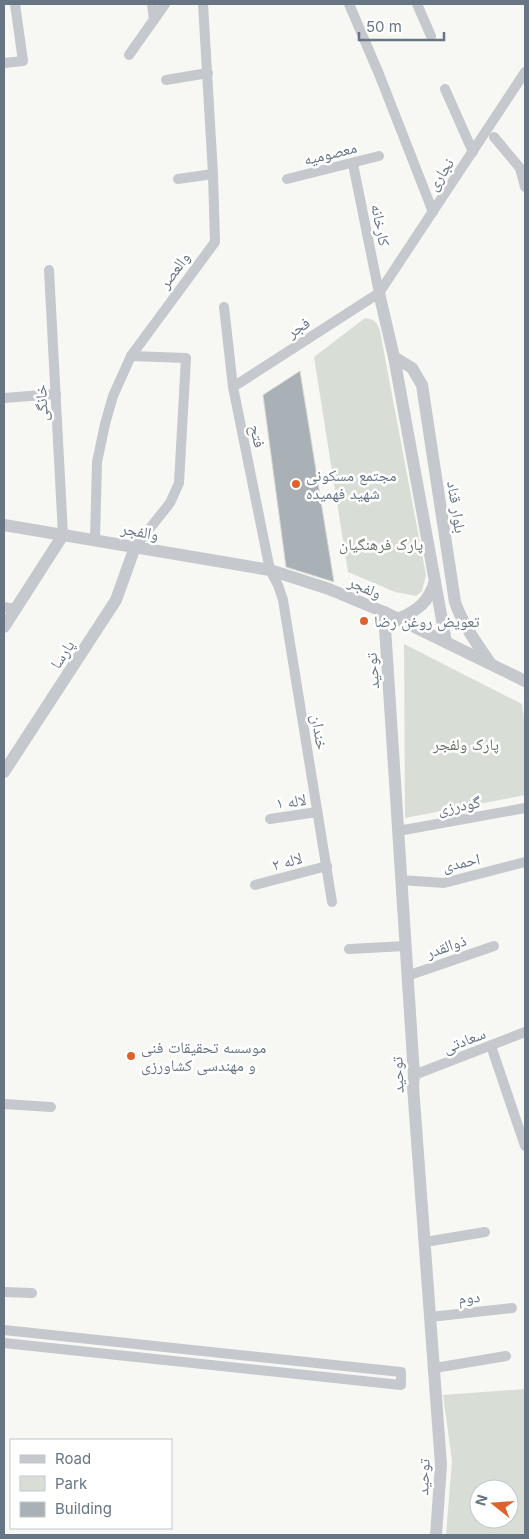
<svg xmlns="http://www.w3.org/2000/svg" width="529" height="1539" font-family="Inter,'Noto Naskh Arabic',sans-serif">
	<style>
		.green { fill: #d8ded5; fill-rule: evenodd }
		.building { fill: #aab1b6; stroke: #d8d9d7 }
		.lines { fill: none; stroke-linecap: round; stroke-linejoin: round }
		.minor { stroke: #c5c8cc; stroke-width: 10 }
		.tertiary { stroke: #c5c8cc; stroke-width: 12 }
		.poi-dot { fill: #de622d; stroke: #fff; stroke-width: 2 }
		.labels { text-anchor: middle; stroke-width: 5; stroke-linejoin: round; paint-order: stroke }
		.street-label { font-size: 16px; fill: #677584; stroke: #fff }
		.poi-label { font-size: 16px; fill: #677584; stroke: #fff; text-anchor: start }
		.park-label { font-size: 16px; fill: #657762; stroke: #fff }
	</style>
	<rect width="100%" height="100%" fill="#f7f7f4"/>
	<g class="green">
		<path d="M365,318c10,2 12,4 15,13l46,244 -4,16 -6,5 -21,-4 -47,-20 -34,-215z"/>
		<path d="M404,644l118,60 3,22v69l-120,23z"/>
		<path d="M525,1389v146h-79l6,-74 -9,-66zM479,1489h30v30h-30z"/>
	</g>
	<path class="building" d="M300,371l34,211 -48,-15 -23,-172z"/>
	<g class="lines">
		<g class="minor">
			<path d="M152,4l2,16"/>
			<path d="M349,4l30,70 54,138"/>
			<path d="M417,4l14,32"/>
			<path d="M129,55l36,-51"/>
			<path d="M4,63l19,-2 -8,-57"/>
			<path d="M166,80l42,-7"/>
			<path d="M445,89l28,63"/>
			<path d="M494,137l26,31 5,19"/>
			<path d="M353,164l26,129"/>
			<path d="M178,179l35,-5"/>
			<path d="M287,179l92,-23"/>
			<path d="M49,270l14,265"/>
			<path d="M224,307l9,80 37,183 8,15 5,15 49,302"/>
			<path d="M131,356l55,2 -7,125 -9,20 -35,44"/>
			<path d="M233,387l146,-94 146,-221"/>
			<path d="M4,398l52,-4"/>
			<path d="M95,540l2,-78 8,-38 8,-28 18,-40 84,-114 -2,-68 -10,-170"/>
			<path d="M4,607l11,2"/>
			<path d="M270,819l47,-7"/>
			<path d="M398,831l127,-23"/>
			<path d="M401,880l43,3 81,-21"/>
			<path d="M255,885l72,-19"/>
			<path d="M349,949l57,-3"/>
			<path d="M407,976l87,-30"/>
			<path d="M491,1046l34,100"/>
			<path d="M414,1075l111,-43"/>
			<path d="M4,1104l47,3"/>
			<path d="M425,1242l60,-10"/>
			<path d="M4,1292l28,1"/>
			<path d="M430,1317l82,-9"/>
			<path d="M4,1330l397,42v13l-397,-42"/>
			<path d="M435,1368l71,-12"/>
		</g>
		<g class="tertiary">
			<path d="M379,293l15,64 52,285"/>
			<path d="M394,357l18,11 10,17 33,217c8,23 22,42 36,62"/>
			<path d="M4,525l266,45 59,19 55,23 141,69"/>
			<path d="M384,612l30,463 -1,11 28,379 -5,70"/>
			<path d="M398,619c19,-8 31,-17 37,-38"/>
			<path d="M4,627l59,-92"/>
			<path d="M4,772l112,-172 19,-53"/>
		</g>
	</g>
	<g class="poi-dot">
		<circle cx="296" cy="484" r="5"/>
		<circle cx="364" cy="621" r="5"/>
		<circle cx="131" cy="1056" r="5"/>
	</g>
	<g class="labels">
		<g class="street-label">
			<text transform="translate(330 153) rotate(-14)" y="6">معصومیه</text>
			<text transform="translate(440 174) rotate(-56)" y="6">نجاری</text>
			<text transform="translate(381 225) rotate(79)" y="6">کارخانه</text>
			<text transform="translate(174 270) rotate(-54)" y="6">والعصر</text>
			<text transform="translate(298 327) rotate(-33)" y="6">فجر</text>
			<text transform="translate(41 403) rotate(-93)" y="6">خانگی</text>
			<text transform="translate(258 436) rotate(78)" y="6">فتح</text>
			<text transform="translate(457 507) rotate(81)" y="6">بلوار قناد</text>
			<text transform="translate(140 531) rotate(10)" y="6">والفجر</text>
			<text transform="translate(365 587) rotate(23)" y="6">ولفجر</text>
			<text transform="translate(62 654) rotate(-57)" y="6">پارسا</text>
			<text transform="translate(372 671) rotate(-94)" y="6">توحید</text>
			<text transform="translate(320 732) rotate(81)" y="6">خندان</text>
			<text transform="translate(291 801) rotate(-8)" y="6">لاله ۱</text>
			<text transform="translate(459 805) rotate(-10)" y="6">گودرزی</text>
			<text transform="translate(287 861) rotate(-15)" y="6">لاله ۲</text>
			<text transform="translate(461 862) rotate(-12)" y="6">احمدی</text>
			<text transform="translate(446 946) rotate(-19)" y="6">ذوالقدر</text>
			<text transform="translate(464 1040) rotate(-21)" y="6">سعادتی</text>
			<text transform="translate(397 1075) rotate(-92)" y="6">توحید</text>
			<text transform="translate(469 1297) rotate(-6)" y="6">دوم</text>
			<text transform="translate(423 1477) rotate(-88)" y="6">توحید</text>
		</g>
		<g class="poi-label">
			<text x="306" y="481">مجتمع مسکونی<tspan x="306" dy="18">شهید فهمیده</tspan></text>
			<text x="374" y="627">تعویض روغن رضا</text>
			<text x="141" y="1053">موسسه تحقیقات فنی<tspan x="141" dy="18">و مهندسی کشاورزی</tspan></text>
		</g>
		<g class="park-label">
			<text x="381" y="550">پارک فرهنگیان</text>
			<text x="466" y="750">پارک ولفجر</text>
		</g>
	</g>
	<rect width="529" height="1539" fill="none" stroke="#677584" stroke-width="10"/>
	<rect x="10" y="1439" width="162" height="90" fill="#ffffff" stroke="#c2c8ce"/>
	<rect x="20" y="1455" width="25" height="8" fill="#c5c8cc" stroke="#c2c8ce"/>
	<text x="55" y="1464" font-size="15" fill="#677584">Road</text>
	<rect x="20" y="1476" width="25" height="15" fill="#d8ded5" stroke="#c2c8ce"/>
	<text x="55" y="1489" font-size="15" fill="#677584">Park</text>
	<rect x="20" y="1502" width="25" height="15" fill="#aab1b6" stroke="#c2c8ce"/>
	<text x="55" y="1514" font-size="15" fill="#677584">Building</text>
	<g transform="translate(494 1504) rotate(287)"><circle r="24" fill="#ffffff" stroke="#c2c8ce"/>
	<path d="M0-4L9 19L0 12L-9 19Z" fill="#de622d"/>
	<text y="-8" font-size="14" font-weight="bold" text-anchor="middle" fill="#677584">N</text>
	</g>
	<path d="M359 32v8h85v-8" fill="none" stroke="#677584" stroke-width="2.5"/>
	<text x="366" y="32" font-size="15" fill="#677584" stroke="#ffffff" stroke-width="4" paint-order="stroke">50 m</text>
</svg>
